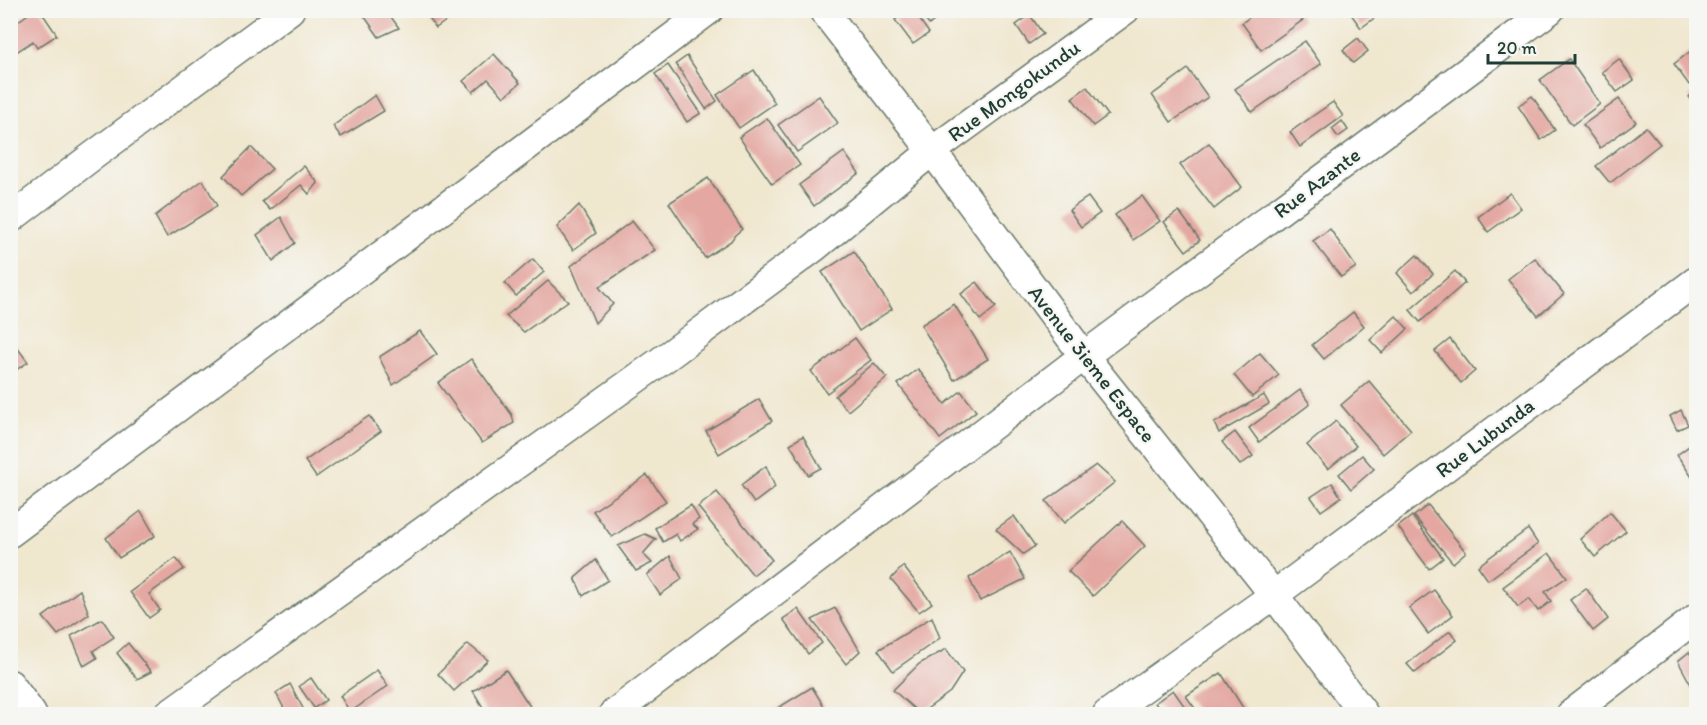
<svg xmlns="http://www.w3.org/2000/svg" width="1707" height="725" font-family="Itim,sans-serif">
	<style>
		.building { fill: #e4a7a1 }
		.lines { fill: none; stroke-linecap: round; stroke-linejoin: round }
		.minor-casing { stroke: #68786a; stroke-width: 31 }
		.minor { stroke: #fff; stroke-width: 28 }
		.labels { text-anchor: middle; stroke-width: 4.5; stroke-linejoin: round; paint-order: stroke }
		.street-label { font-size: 21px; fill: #1f3d34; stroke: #f6f6f2 }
	</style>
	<rect width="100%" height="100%" fill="#f6f6f2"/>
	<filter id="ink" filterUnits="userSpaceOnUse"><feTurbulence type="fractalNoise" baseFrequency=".0167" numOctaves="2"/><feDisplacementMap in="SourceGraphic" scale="12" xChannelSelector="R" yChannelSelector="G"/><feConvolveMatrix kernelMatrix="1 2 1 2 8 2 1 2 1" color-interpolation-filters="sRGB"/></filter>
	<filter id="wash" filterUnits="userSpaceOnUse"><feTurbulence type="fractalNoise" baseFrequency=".008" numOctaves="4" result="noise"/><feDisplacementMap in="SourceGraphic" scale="24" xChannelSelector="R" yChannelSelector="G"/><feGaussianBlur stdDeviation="1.35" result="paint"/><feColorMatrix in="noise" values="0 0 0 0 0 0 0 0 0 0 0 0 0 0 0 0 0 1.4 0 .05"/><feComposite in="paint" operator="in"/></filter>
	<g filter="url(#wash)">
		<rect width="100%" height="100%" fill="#f0e7cf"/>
		<g id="blocks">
			<g class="building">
				<path d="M34,10h6l17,25 -20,13 -4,-7 -18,12v7l-5,3v-36z"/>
				<path d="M360,10h26l13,18 -20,9z"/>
				<path d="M428,10h33l-25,18 -11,-16z"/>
				<path d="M908,10h5l16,23 -16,11 -18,-24z"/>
				<path d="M918,10h26l1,2 -16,13z"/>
				<path d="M1259,10h38l6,10 -42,30 -19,-27z"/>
				<path d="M1348,10h37l-24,18z"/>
				<path d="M1030,15l13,19 -14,10 -13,-19z"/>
				<path d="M1358,38l10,13 -15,12 -10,-13z"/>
				<path d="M1305,41l16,23 -69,48 -17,-23z"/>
				<path d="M1696,47v32l-7,6 -15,-21z"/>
				<path d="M494,54l26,29 -16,14 -16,-18 -15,13 -10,-11z"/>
				<path d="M687,56l30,45 -11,8 -30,-45z"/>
				<path d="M1569,59l31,45 -28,21 -32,-45z"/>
				<path d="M1619,59l15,21 -17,12 -15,-20z"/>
				<path d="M668,65l33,48 -14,9 -32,-48z"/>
				<path d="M1188,69l20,28 -37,25 -19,-27z"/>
				<path d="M754,70l21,33 -36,25 -22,-33z"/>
				<path d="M1087,87l21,28 -15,11 -21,-28z"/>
				<path d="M1696,91v16l-7,-10z"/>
				<path d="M375,95l9,16 -43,26 -8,-11z"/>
				<path d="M819,96l19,27 -41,29 -19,-27z"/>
				<path d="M1532,96l23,34 -14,10 -23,-34z"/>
				<path d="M1619,99l17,23 -36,26 -17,-23z"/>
				<path d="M1333,102l10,14 -43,31 -10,-15z"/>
				<path d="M767,118l33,47 -28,19 -33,-47z"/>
				<path d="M1342,121l6,9 -10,7 -6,-8z"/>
				<path d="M1646,127l14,17 -50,39 -14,-17z"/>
				<path d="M1209,143l33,44 -28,22 -34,-44z"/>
				<path d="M251,147l21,22 -31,27 -18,-20z"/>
				<path d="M844,152l15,21 -45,33 -15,-21z"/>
				<path d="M304,166l14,17 -9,11 -8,-9 -31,25 -8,-9z"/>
				<path d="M708,178l34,51 -7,6 -4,6 -26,17 -36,-55z"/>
				<path d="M203,180l14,26 -50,31 -12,-21z"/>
				<path d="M1510,193l11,15 -33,24 -10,-15z"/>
				<path d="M1142,196l18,25 -27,19 -18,-25z"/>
				<path d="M1088,197l12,16 -19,14 -12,-17z"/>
				<path d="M579,205l17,28 -23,17 -16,-23z"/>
				<path d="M1179,211l21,29 -14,11 -22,-29z"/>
				<path d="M281,217l14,26 -22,18 -16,-26z"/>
				<path d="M632,221l23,29 -56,37 14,17 -18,19 -24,-57z"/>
				<path d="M1330,229l26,38 -15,10 -28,-36z"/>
				<path d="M854,251l38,58 -33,22 -37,-59z"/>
				<path d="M1417,255l16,19 -20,18 -16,-19z"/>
				<path d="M1535,258l29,36 -26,22 -30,-37z"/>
				<path d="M533,259l11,13 -28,24 -11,-13z"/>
				<path d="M1455,271l10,12 -45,39 -10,-12z"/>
				<path d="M548,281l20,20 -44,31 -18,-16z"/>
				<path d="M977,282l19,25 -16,13 -19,-26z"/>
				<path d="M954,304l34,55 -34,21 -33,-55z"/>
				<path d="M1353,312l11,14 -40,33 -12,-14z"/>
				<path d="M1396,316l12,13 -26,24 -12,-13z"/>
				<path d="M420,331l17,23 -44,31 -14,-28z"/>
				<path d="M10,338l18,24 -18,12z"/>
				<path d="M855,338l16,22 -44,33 -16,-22z"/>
				<path d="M1450,339l25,32 -14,12 -26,-32z"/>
				<path d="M1260,353l19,22 -27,22 -18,-22z"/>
				<path d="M471,359l41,56 2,8 -32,20 -44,-60z"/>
				<path d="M874,363l13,15 -39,33 -13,-15z"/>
				<path d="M918,369l27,35 16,-13 15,20 -36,28 -42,-55z"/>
				<path d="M1369,381l42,49 -28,24 -42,-49z"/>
				<path d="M1300,390l10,14 -51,38 -10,-14z"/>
				<path d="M1264,395l5,9 -50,29 -5,-10z"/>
				<path d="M759,399l13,22 -53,33 -13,-23z"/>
				<path d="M1681,410l7,15 -11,5 -7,-14z"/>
				<path d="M369,416l12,15 -65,46 -11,-16z"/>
				<path d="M1336,421l20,25 -28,23 -21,-24z"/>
				<path d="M1235,432l18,24 -13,9 -18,-23z"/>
				<path d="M803,436l18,32 -13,7 -18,-31z"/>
				<path d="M1696,441v42l-19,-28z"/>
				<path d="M1362,455l12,14 -23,20 -12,-15z"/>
				<path d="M1096,465l19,17 -51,41 -18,-22z"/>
				<path d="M766,466l9,21 -21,16 -13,-18z"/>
				<path d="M647,475l19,26 -54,36 -19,-26z"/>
				<path d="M1332,483l9,14 -20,14 -10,-14z"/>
				<path d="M717,492l55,68 -19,15 -55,-68z"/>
				<path d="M691,505l8,14 -7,5 6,5 -18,12 -4,-7 -13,8 -8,-14z"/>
				<path d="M1428,505l38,47 -13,11 -39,-47z"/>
				<path d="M141,511l14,25 -36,22 -13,-20z"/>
				<path d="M1610,512l16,19 -31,26 -15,-18z"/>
				<path d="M1014,516l21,30 -12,8 -27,-25z"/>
				<path d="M1412,516l31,42 -14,11 -31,-42z"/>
				<path d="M1122,521l23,25 -52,50 -25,-25z"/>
				<path d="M1528,529l10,15 -50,36 -10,-14z"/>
				<path d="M645,534l11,5 -13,15 9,9 -16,8 -18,-25z"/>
				<path d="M1010,552l15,27 -45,22 -11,-23z"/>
				<path d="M1549,553l18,24 -22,15 6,9 -13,10 -9,-12 -11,8 -15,-20z"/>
				<path d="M670,556l12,23 -22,16 -13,-20z"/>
				<path d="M176,558l8,11 -35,25 11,16 -11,8 -19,-26z"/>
				<path d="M596,560l12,20 -25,16 -8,-18z"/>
				<path d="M903,566l29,37 -13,9 -28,-33z"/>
				<path d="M1586,588l22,31 -15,12 -23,-31z"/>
				<path d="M80,590l9,24 -31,21 -15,-18z"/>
				<path d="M1434,590l19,25 -25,19 -19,-26z"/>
				<path d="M835,608l25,43 -14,13 -34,-44z"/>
				<path d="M798,609l24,34 -14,11 -25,-35z"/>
				<path d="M932,617l8,21 -47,33 -15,-21z"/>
				<path d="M102,619l12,18 -21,14 4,7 -13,8 -13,-30z"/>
				<path d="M1450,631l7,9 -42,33 -8,-9z"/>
				<path d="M128,643l23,29 -14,7 -20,-26z"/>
				<path d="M468,644l20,16 -34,31 -16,-17z"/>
				<path d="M946,649l17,23 -13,20 -30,22 -27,-24 26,-26z"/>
				<path d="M1689,652l7,9v33l-18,-33z"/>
				<path d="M377,670l11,16 -38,26 -10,-16z"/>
				<path d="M506,670l25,38 -15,6h-29l-14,-23z"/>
				<path d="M1221,673l26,41h-48l-13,-18z"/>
				<path d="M311,678l15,22 -12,8 -15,-22z"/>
				<path d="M290,684l16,30h-19l-11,-21z"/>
				<path d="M812,687l13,21 -10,6h-47z"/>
				<path d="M1173,690l17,24h-27l-8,-11z"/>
			</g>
		</g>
	</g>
	<g filter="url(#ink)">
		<use href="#blocks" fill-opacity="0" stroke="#68786a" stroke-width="1.5"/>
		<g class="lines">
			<defs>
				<g id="minor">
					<path d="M823,10l109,141 152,205 190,239 90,119"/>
					<path d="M10,219l76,-58 204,-151"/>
					<path d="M10,533l699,-523"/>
					<path d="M10,684l22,30"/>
					<path d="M168,714l504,-361 143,-106 117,-96 193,-141"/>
					<path d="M613,714l471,-358 466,-346"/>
					<path d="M1107,714l167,-119 422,-314"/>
					<path d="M1571,714l125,-96"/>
				</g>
			</defs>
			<use href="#minor" class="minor-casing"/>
			<use href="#minor" class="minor"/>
		</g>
	</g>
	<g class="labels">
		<g class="street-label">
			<text transform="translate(1014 91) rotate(-36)" y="7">Rue Mongokundu</text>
			<text transform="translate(1317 183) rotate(-37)" y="7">Rue Azante</text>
			<text transform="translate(1092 364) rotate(52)" y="7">Avenue 3ieme Espace</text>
			<text transform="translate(1485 438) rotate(-37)" y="7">Rue Lubunda</text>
		</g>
	</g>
	<rect width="1707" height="725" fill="none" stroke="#f6f6f2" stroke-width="36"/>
	<path d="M1488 54v9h87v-9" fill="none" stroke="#1f3d34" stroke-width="3"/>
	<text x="1497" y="54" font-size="18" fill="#1f3d34" stroke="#f6f6f2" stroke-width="4.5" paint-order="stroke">20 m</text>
</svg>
